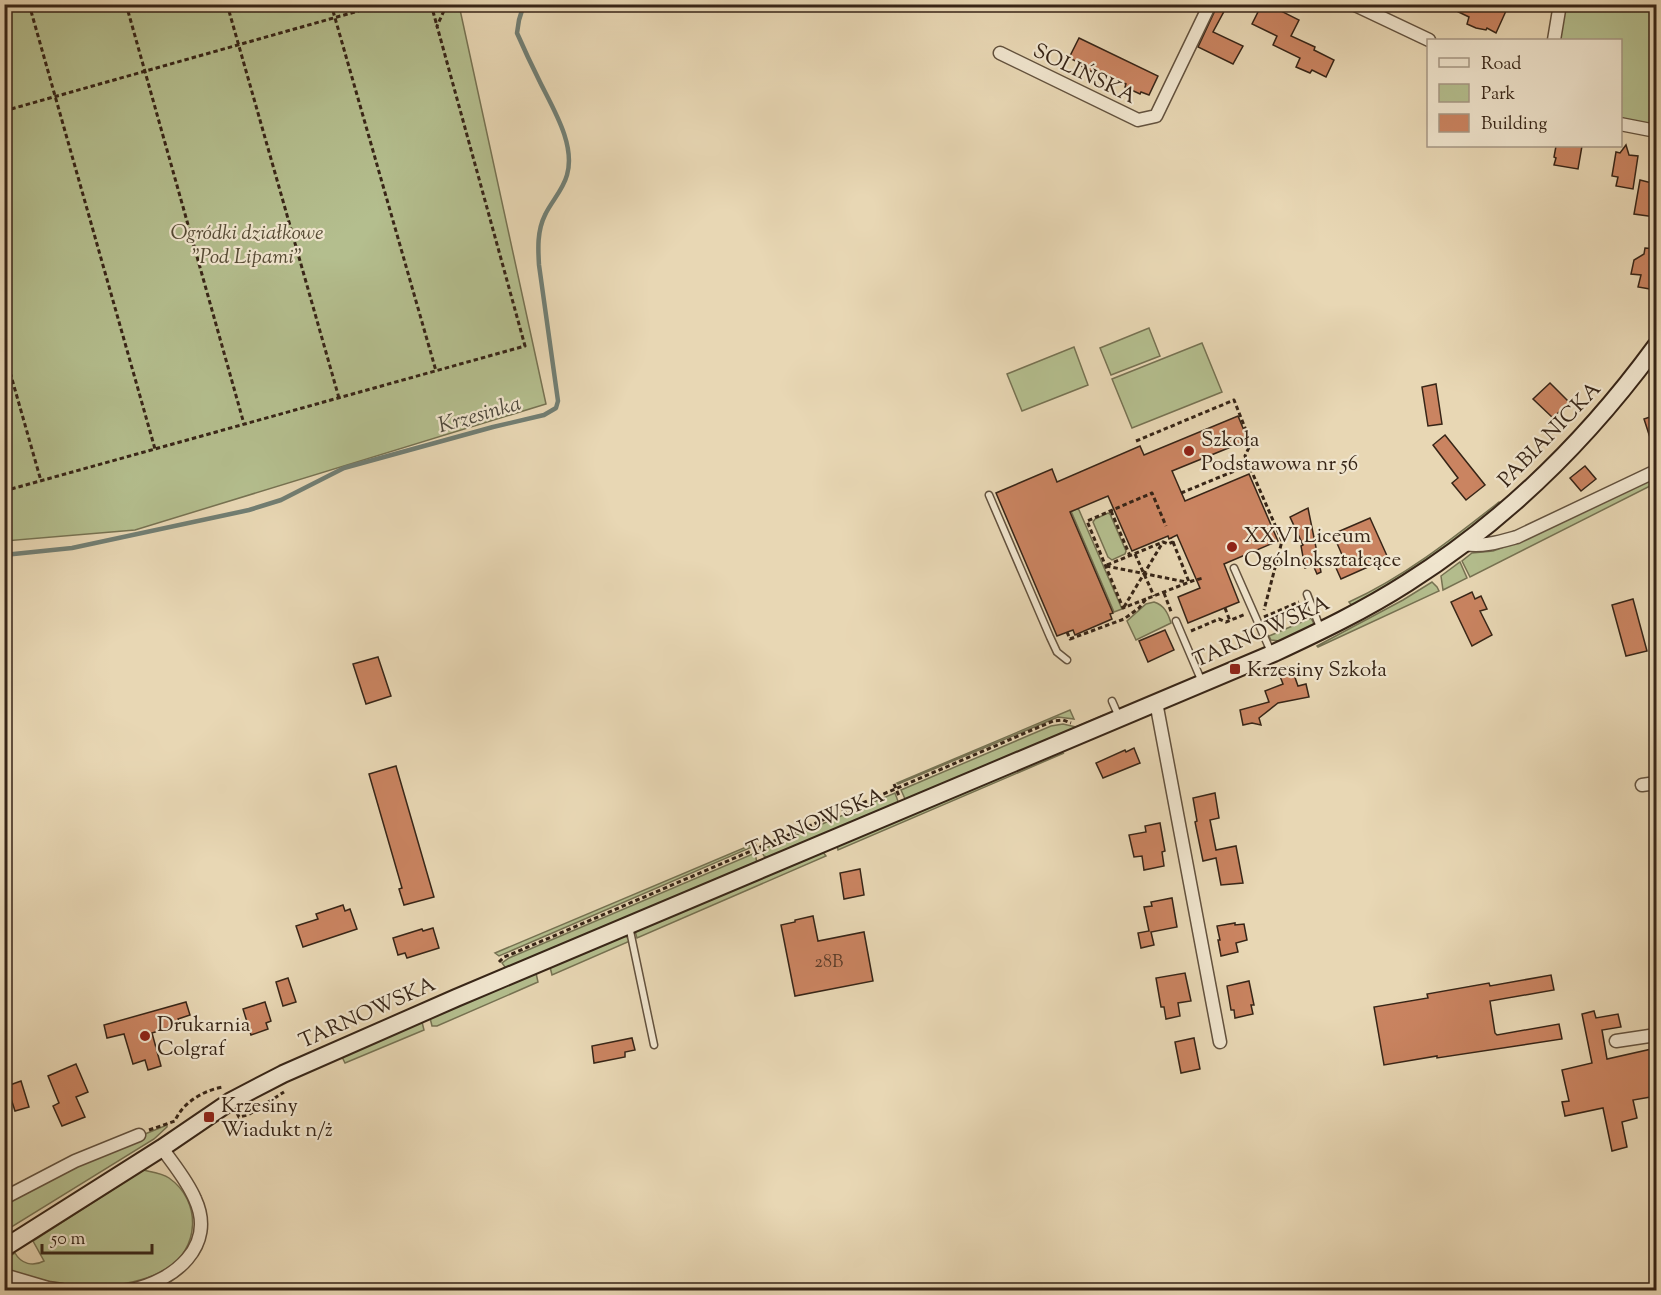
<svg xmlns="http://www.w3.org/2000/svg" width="1661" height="1295" font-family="'Sorts Mill Goudy',serif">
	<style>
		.green { fill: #b4be8e; stroke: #767252; stroke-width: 1.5 }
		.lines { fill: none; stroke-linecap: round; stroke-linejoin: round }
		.stream { stroke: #717e73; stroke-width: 4.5 }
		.building { fill: #ca8461; stroke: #372517; stroke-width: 1.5 }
		.lane-casing { stroke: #63523e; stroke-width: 9 }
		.street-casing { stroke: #63523e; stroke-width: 15 }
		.secondary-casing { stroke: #372517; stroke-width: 20 }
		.path { stroke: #372517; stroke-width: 3; stroke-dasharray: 4.5 3; stroke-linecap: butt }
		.lane { stroke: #f0e5ce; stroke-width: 6 }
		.street { stroke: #f0e5ce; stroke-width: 12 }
		.secondary { stroke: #f0e5ce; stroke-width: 16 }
		.poi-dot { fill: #8f2418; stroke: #f0e5ce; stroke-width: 2 }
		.labels { text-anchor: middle; stroke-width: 4.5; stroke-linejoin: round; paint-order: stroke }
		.number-label { font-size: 18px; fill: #5c3d2a }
		.street-label { font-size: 21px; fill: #372517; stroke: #f0e5ce }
		.park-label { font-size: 21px; font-style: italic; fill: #564b35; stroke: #f0e5ce }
		.poi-label { font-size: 21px; fill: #372517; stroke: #f0e5ce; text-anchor: start }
		.water-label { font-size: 22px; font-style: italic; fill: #4f4a3e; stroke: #f0e5ce }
	</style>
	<rect width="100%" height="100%" fill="#e8d7b4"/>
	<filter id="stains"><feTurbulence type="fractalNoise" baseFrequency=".00333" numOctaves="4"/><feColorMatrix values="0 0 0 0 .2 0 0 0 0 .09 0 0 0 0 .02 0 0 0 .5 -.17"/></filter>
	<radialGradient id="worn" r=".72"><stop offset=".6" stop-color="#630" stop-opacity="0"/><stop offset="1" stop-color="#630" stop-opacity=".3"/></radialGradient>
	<g class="green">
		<path d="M5,4l454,1 87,399 -411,126 -130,11z"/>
		<path d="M1564,5h92v120l-35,-7 -1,-78h-63z"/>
		<path d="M1149,328l11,28 -49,19 -11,-27z"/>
		<path d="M1202,343l20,49 -90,36 -20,-49z"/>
		<path d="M1074,347l14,38 -66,26 -15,-37z"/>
		<path d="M1656,478v5l-186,94 -8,-16 10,-8 21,-2 14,-5z"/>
		<path d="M1499,502l3,4 -60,46 -89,55 -4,-5c55,-25 103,-63 150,-100z"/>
		<path d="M1068,504h3l8,6 43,99 -8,3z"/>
		<path d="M1108,513l2,1 16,37 -1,3 -13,6 -4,-3 -15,-35 2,-3z"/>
		<path d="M1460,562l7,16 -24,12 -2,-14z"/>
		<path d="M1432,582l5,5 2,4 -121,56 -1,-1 86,-46z"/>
		<path d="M1154,602c10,3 14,11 17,21l-35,17 -9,-19 19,-17z"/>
		<path d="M1311,618l4,8 -35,15 -9,-1 -2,-4z"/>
		<path d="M1070,710l4,9 -16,-2 -160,67 -1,-1z"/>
		<path d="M1104,715l-198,86 -5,-11 150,-64 12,-2 13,3z"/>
		<path d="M1054,753h10l-226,97 -1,-5z"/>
		<path d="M895,793l4,11 -130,54 -5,-2 -3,-6z"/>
		<path d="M751,845l1,2 -253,109 -4,-3z"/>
		<path d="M822,851l4,5 -189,82 -2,-7z"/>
		<path d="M755,853l2,10 -247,106 -5,-2 -3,-4 7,-5z"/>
		<path d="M625,935l5,6 -78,34 -2,-8z"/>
		<path d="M536,973l2,9 -101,44h-5l-2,-8z"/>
		<path d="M422,1022l2,8 -79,33 -4,-8z"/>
		<path d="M167,1125v2l-13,12 -149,92 -1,-31 141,-66z"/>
		<path d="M143,1170c9,2 19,3 26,8 33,23 31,72 -4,92 -47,25 -112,18 -160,-2v-9l10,-6c6,11 18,14 29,8l-11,-20z"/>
	</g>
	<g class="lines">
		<path class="stream" d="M4,555l68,-7 177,-38 32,-10 63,-32 149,-41 51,-12 12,-7 2,-7 -19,-136c-1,-16 -2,-34 6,-50 6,-13 18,-25 22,-40 9,-31 -15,-68 -28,-95 -8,-16 -15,-31 -22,-47l2,-13 5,-16"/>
	</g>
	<g class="building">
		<path d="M1218,4h10l-15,28 30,14 -10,18 -35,-17z"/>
		<path d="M1262,4h5l32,16 -8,16 24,11 -1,3 20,10 -8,17 -14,-7 -2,3 -14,-6 4,-9 -27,-13 4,-9 -25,-12z"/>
		<path d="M1442,4h48l16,7 -10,22 -9,-5 -1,2 -10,-2 -9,-4 2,-7z"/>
		<path d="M1079,38l79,38 -9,19 -8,-3 -1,2 -15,-7 1,-3 -24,-11 -9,-4 -1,3 -15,-8 1,-2 -9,-4z"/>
		<path d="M1626,145l3,10 9,1 -5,33 -17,-3 2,-9 -6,-1 4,-24 4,1z"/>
		<path d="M1556,146h26l-4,23 -24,-4 2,-7 -2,-1z"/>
		<path d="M1640,180l16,4 -1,33 -21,-3z"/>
		<path d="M1645,248l11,1v41l-18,-3 3,-12 -10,-1 3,-14 10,-6z"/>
		<path d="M1550,383l19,19 -16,16 -20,-19z"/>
		<path d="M1436,384l6,40 -14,2 -6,-39z"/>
		<path d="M1656,415v35h-2l-10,-31z"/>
		<path d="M1238,416l10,24 -76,31 13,30 64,-27 29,67 -54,23 15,38 -51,21 -10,-26 22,-9 -23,-53 -8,4 -1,-3 -36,15 -24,-55 -38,16 43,101 -3,1 2,5 -37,16 -2,-5 -16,6 -61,-143 56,-24 5,13 83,-36 4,9z"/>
		<path d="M1445,435l40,50 -19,15 -14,-17 6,-5 -25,-33z"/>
		<path d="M1585,466l11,13 -15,12 -11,-13z"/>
		<path d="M1308,508l13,64 -4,2 -4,-9 -8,3 -4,-22 2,-1 -13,-28z"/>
		<path d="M1370,518l18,40 -47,21 -5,-11 10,-4 -13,-30z"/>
		<path d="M1472,592l3,7 6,-3 6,13 -7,2 12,24 -20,11 -21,-44z"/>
		<path d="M1633,599l14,52 -21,5 -14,-51z"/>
		<path d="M1165,630l9,20 -26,12 -9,-21z"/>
		<path d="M378,657l13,39 -25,8 -13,-40z"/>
		<path d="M1291,666l7,20 8,-2 3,13 -31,6 -19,15 2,7 -9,-2 -9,2 -3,-15 29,-8 -4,-11 18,-7 -5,-13z"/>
		<path d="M1134,748l6,15 -37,15 -7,-15 29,-13 1,2z"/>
		<path d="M396,766l38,131 -30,8 -5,-16 3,-1 -33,-114z"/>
		<path d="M1215,793l4,25 -9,2 6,30 20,-4 7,37 -22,2 -5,-27 -13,3 -8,-39 2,-1 -4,-23z"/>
		<path d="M1160,823l5,28 -3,1 2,14 -20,4 -2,-14 -8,1 -5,-22 17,-3 -1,-6z"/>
		<path d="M860,869l4,26 -20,4 -4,-26z"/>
		<path d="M1172,898l5,29 -26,5 3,13 -13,3 -3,-15 11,-2 -5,-24 8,-1 -1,-4z"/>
		<path d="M343,905l2,6 5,-2 7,20 -54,18 -7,-21 22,-7 -2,-5z"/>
		<path d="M813,916l5,25 46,-9 9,49 -78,15 -14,-71 14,-3v-2z"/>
		<path d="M1235,923v2l9,-1 3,16 -11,3 2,9 -17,4 -3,-16h2l-3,-14z"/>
		<path d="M433,928l6,20 -32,10 -2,-5 -7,2 -5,-17 29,-9 1,2z"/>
		<path d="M1185,973l6,28 -13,2 2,13 -14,3 -2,-12h-3l-5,-29z"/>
		<path d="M1551,975l3,15 -64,11 5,32 2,2 62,-11 3,15 -125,19v-2l-53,9 -10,-58 54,-9 -1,-4 62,-11 1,3z"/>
		<path d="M288,978l8,24 -13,4 -7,-24z"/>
		<path d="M1249,981l5,24h-3l2,9 -18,4 -1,-8h-3l-4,-24z"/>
		<path d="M186,1002l4,13 -12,4 2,5 -28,9 9,33 -13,4 -3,-10 -12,4 -9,-30 -17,4 -3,-13z"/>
		<path d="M265,1002l6,19 -5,2 2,6 -17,6 -8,-26z"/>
		<path d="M1594,1011l2,7 22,-4 3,13 -19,3 5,29 49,-11v48l-23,4 4,18 -15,4 5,25 -15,4 -9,-43 -38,8 -3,-14 7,-1 -7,-31 30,-7 -10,-49z"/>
		<path d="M632,1038l3,12 -10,2v5l-31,6 -2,-17z"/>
		<path d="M1194,1038l6,31 -19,4 -6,-31z"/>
		<path d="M76,1064l12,28 -12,5 9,20 -23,9 -9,-20 6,-3 -11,-27z"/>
		<path d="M21,1081l8,26 -14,4 -8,-25z"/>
	</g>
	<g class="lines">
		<defs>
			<g id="lane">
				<path d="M989,495l61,142 7,15 10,8"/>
				<path d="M1234,568l37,84"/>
				<path d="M1307,594l14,36"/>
				<path d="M1176,621l26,61"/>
				<path d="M1112,701l7,16"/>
				<path d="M629,926l25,119"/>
			</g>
			<g id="street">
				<path d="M1353,4l76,36"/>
				<path d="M1554,40l6,-36"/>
				<path d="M1000,53l138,67 18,-4 54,-112"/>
				<path d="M1620,124l36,7"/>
				<path d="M1464,544c19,3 35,-2 53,-7l139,-66"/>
				<path d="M1156,702l64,340"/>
				<path d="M1642,785l14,-2"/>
				<path d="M1616,1041l40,-6"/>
				<path d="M4,1198l71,-37 64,-26"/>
				<path d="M4,1275l44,13 14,2"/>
				<path d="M131,1290c43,-9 86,-44 64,-91 -8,-19 -22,-35 -33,-51"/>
			</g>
			<path id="secondary" d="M4,1248l158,-100 69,-47 52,-27 173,-76 818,-345c45,-21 91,-43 133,-70 98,-62 181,-144 249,-237"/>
		</defs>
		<use href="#lane" class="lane-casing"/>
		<use href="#street" class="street-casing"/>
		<use href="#secondary" class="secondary-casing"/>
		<g class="path">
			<path d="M29,4l126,445"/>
			<path d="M126,4l118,420"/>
			<path d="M227,4l112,394"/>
			<path d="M331,4l105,367"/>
			<path d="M431,4l6,22"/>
			<path d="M4,111l379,-107"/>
			<path d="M4,351l37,130"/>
			<path d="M1136,441l98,-41 17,43 -6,13 37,85 -18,69"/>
			<path d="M1241,442l2,5 7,-3"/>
			<path d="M4,491l521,-145 -88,-320 10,-22"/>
			<path d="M1181,493l68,-28"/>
			<path d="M1111,511l19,45"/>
			<path d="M1173,542l16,40"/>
			<path d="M1135,554l19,42"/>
			<path d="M1107,565l56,-23 5,2 5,-2 -2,-4"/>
			<path d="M1106,566l80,16"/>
			<path d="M1164,593l8,21"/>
			<path d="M1146,599l-23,9 -36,-87 65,-28 14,33"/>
			<path d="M1124,607l39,-65"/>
			<path d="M1225,608l5,13"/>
			<path d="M1264,617l35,-15"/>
			<path d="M1191,631l28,-12 7,3 20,-8"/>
			<path d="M1067,632l3,7 54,-20 15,-11 7,-9 46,-18 11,-3"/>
			<path d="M894,784l5,12"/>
			<path d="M754,843l6,13"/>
			<path d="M499,962l5,-5 10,-4 539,-232 10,-1 8,3"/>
			<path d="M237,1113l2,4 9,-2 36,-23"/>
			<path d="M149,1130l26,-9c7,-18 29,-31 48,-34"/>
		</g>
		<use href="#lane" class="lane"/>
		<use href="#street" class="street"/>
		<use href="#secondary" class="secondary"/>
	</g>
	<g class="poi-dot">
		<circle cx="1189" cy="451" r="6"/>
		<circle cx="1232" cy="547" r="6"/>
		<rect x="1229" y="663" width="12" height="12" rx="3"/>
		<circle cx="145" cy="1036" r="6"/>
		<rect x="203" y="1111" width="12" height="12" rx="3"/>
	</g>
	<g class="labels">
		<g class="number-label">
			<text x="829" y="967">28B</text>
		</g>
		<g class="street-label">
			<text transform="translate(1085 73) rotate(26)" y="7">SOLIŃSKA</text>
			<text transform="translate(1549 434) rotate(-46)" y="7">PABIANICKA</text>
			<text transform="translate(1261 631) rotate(-24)" y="7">TARNOWSKA</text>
			<text transform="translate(815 822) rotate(-23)" y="7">TARNOWSKA</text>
			<text transform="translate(367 1012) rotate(-24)" y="7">TARNOWSKA</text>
		</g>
		<g class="park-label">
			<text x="247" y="239">Ogródki działkowe<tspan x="247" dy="24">"Pod Lipami"</tspan></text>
		</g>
		<g class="poi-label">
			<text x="1201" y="446">Szkoła<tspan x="1201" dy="24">Podstawowa nr 56</tspan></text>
			<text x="1244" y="542">XXVI Liceum<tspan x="1244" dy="24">Ogólnokształcące</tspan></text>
			<text x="1247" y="676">Krzesiny Szkoła</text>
			<text x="157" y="1031">Drukarnia<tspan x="157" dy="24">Colgraf</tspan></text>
			<text x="221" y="1112">Krzesiny<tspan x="221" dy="24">Wiadukt n/ż</tspan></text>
		</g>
		<g class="water-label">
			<text transform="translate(479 413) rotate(-16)" y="8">Krzesinka</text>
		</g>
	</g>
	<rect width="1661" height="1295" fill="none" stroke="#e8d7b4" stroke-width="24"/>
	<rect x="6" y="6" width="1649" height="1283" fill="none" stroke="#372517" stroke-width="3"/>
	<rect x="12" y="12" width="1637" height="1271" fill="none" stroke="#372517" stroke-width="1.5"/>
	<rect x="1427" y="39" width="195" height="108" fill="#f0e5ce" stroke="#a69885" stroke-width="1.5"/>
	<rect x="1439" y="58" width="30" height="9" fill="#f0e5ce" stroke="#a69885" stroke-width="1.5"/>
	<text x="1481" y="69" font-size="18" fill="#372517">Road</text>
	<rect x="1439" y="84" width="30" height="18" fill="#b4be8e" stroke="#a69885" stroke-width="1.5"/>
	<text x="1481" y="99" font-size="18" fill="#372517">Park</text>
	<rect x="1439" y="114" width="30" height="18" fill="#ca8461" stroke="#a69885" stroke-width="1.5"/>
	<text x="1481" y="129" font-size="18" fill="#372517">Building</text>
	<path d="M42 1244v9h110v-9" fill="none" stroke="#372517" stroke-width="3"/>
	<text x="51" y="1244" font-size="18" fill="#372517" stroke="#f0e5ce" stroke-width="4.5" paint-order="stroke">50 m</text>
	<rect width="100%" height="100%" filter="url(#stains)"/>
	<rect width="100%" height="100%" fill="url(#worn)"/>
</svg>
